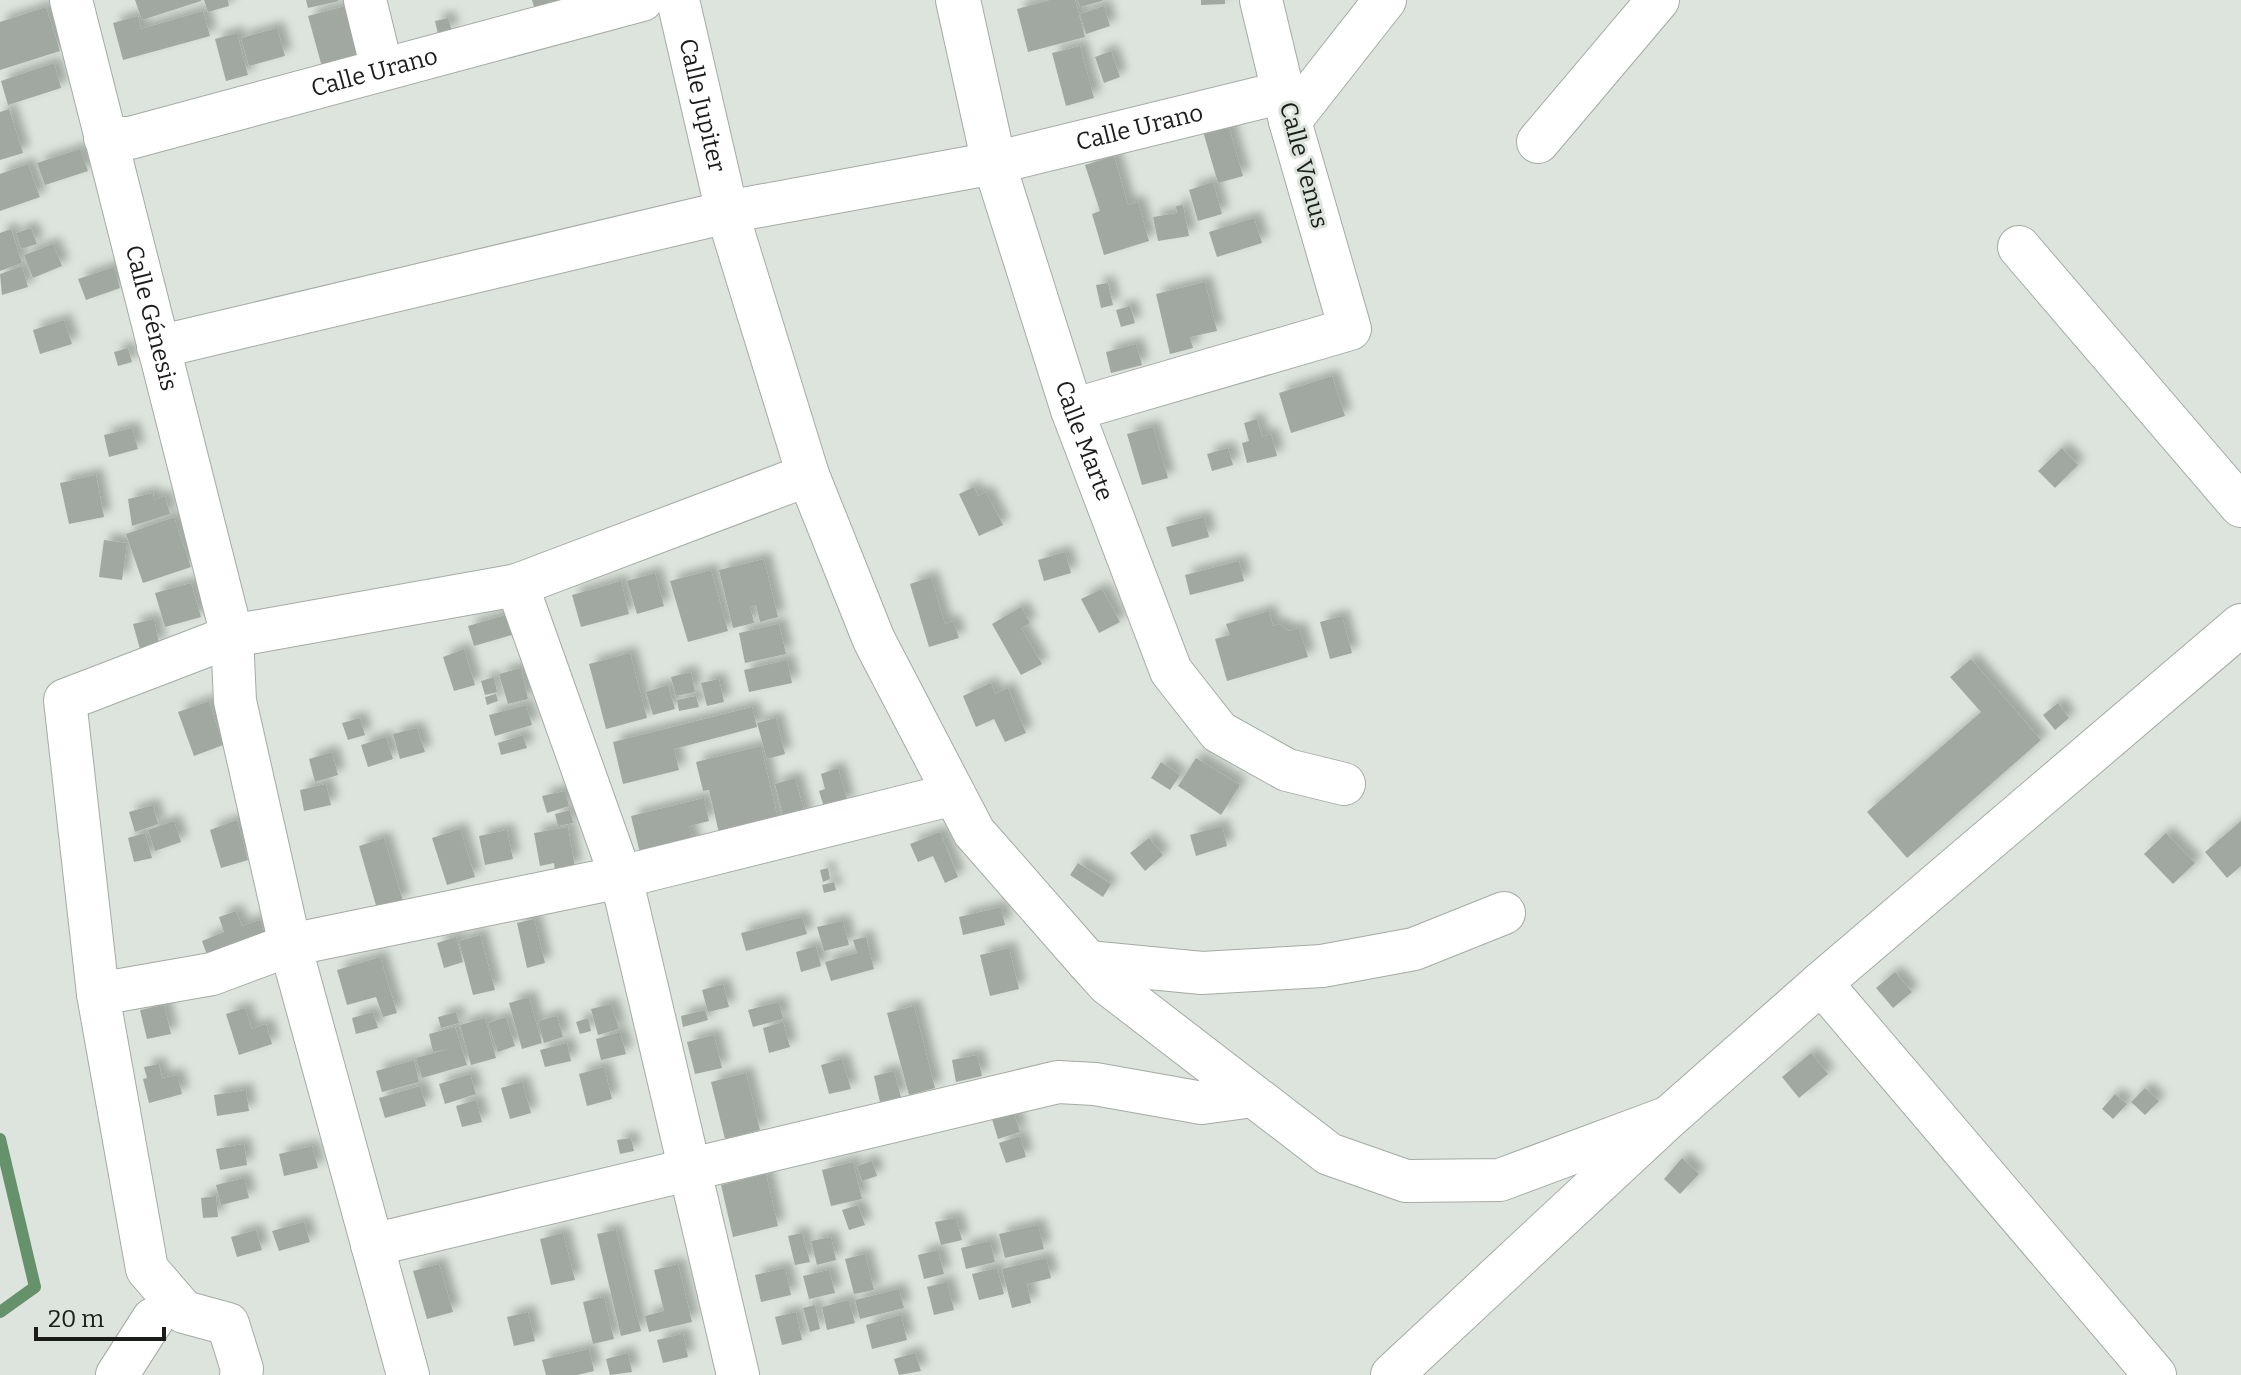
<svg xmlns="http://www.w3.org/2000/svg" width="2241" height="1375" font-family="Bitter,serif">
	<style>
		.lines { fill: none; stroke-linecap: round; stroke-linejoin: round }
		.stream { stroke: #65926b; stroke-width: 12 }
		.building { fill: #a0a8a1; filter: url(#shadow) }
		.street-casing { stroke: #a3aba4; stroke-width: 44 }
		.secondary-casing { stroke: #a3aba4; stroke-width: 46 }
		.street { stroke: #fff; stroke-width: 42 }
		.secondary { stroke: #fff; stroke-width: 44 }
		.labels { text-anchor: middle; stroke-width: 6; stroke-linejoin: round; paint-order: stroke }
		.street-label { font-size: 24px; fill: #1a1d1a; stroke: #dce4dd }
	</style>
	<defs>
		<filter id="shadow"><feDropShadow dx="7" dy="-7" stdDeviation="4" flood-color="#0004"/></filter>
	</defs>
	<rect width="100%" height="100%" fill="#dce4dd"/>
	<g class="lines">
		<path class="stream" d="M0,1139l35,148 -35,25"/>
	</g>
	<g class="building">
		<path d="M135,0h66v1l-59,19z"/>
		<path d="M204,0h24l1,6 -21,6z"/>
		<path d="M306,0h32l1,1 -31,7z"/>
		<path d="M532,0h55l-50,17z"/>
		<path d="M1050,0h25l10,37 -57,15 -11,-43z"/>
		<path d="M1078,0h24v1l-22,6z"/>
		<path d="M1201,0h24v4l-24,1z"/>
		<path d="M353,4l13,51 -44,12 -14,-51z"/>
		<path d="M1104,6l6,20 -24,8 -6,-20z"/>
		<path d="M46,7l14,44 -60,19v-48z"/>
		<path d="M203,11l7,25 -87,24 -10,-37 25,-7 3,13z"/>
		<path d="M448,18l4,13 -14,3 -3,-13z"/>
		<path d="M277,28l8,28 -36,10 -8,-28z"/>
		<path d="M237,33l11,42 -22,6 -11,-42z"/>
		<path d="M1080,46l14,52 -28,8 -14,-53z"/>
		<path d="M1111,51l9,26 -16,6 -9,-26z"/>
		<path d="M54,63l7,25 -53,17 -7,-24z"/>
		<path d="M9,109l14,44 -23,7v-48z"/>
		<path d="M1225,114l18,62 -25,7 -18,-62z"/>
		<path d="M80,149l8,22 -43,14 -8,-22z"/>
		<path d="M1114,156l14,49 10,-3 11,39 -45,14 -12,-41 8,-3 -15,-46z"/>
		<path d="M28,164l12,33 -40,14v-37z"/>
		<path d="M1213,182l9,32 -24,7 -9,-31z"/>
		<path d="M1183,205l6,31 -31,5 -5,-24 24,-4 -1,-7z"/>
		<path d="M1254,218l8,25 -45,14 -8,-25z"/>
		<path d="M31,228l6,16 -16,5 -5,-16z"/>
		<path d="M11,229l11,34 -22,8v-38z"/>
		<path d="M53,244l9,22 -29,12 -9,-23z"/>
		<path d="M22,266l6,21 -26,8 -2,-21z"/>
		<path d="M114,267l6,21 -34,12 -8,-21z"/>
		<path d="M1205,282l12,49 -27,6 3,11 -23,6 -14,-60z"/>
		<path d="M1108,283l5,22 -12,3 -5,-23z"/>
		<path d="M1130,306l5,17 -14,4 -5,-17z"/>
		<path d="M64,320l8,24 -32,10 -7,-24z"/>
		<path d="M1136,344l6,21 -31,8 -5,-21z"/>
		<path d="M128,348l4,14 -14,4 -4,-14z"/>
		<path d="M1332,376l13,40 -54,17 -12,-40z"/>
		<path d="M1257,419l5,18 9,-3 6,22 -30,7 -5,-20 7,-2 -5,-18z"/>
		<path d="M1153,427l15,51 -26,7 -15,-51z"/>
		<path d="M132,428l6,21 -29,8 -5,-22z"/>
		<path d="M1228,448l5,17 -21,6 -5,-17z"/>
		<path d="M2062,448l16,17 -23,23 -17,-17z"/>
		<path d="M96,475l8,42 -35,7 -9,-41z"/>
		<path d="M974,487l4,9 8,-4 17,33 -24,11 -20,-42z"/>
		<path d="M153,493l1,7 11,-4 5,18 -38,12 -4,-27z"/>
		<path d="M174,517l17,50 -48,16 -17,-49z"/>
		<path d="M1204,517l5,20 -37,10 -6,-20z"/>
		<path d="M104,540l23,3 -5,37 -23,-3z"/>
		<path d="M1065,552l6,21 -27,8 -6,-21z"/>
		<path d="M764,559l14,58 -18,5 -4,-17 -6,2 4,16 -21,5 -14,-58z"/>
		<path d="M1239,561l5,20 -54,14 -5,-20z"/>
		<path d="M711,570l17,61 -40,11 -18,-61z"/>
		<path d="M655,573l9,33 -27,8 -10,-33z"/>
		<path d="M931,577l14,47 8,-3 6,17 -30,9 -19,-63z"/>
		<path d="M621,581l8,33 -48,13 -9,-32z"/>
		<path d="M191,583l10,34 -36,10 -10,-34z"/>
		<path d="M1102,589l18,33 -21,11 -18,-34z"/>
		<path d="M1021,607l9,16 -9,5 21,36 -21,11 -29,-51z"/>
		<path d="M1269,611l4,15 6,-2 10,7 10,-3 9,29 -81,24 -12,-42 15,-4 -4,-11z"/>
		<path d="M509,614l6,20 -41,12 -6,-20z"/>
		<path d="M1342,616l10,37 -22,6 -10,-37z"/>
		<path d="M154,619l5,25 -19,5 -7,-25z"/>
		<path d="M779,624l7,30 -41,9 -6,-30z"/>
		<path d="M464,649l11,36 -21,6 -11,-34z"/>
		<path d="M630,653l17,65 -41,11 -17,-65z"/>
		<path d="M1971,659l70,81 -134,118 -40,-46 114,-100 -31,-35z"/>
		<path d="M787,660l5,23 -43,9 -5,-22z"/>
		<path d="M521,668l7,31 -20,5 -9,-30z"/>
		<path d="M691,672l4,20 -19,4 -5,-19z"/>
		<path d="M494,677l3,15 -12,3 -4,-14z"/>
		<path d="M719,679l5,23 -17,4 -6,-23z"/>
		<path d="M991,683l4,11 13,-6 18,45 -21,9 -11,-23 -18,8 -13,-31z"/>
		<path d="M668,685l7,24 -22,6 -7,-23z"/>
		<path d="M496,694l2,7 -11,4 -2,-8z"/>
		<path d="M696,696l3,11 -20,4 -2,-11z"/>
		<path d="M209,701l14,44 -29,11 -16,-44z"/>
		<path d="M2058,703l11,15 -14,12 -12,-15z"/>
		<path d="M526,705l6,20 -37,11 -6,-21z"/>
		<path d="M752,707l5,20 -83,22 5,21 -56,14 -10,-42z"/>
		<path d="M360,718l5,17 -17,5 -6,-17z"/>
		<path d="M776,718l9,36 -18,5 -10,-36z"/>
		<path d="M417,728l8,24 -25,7 -7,-25z"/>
		<path d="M523,735l4,13 -26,7 -3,-12z"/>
		<path d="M386,737l7,22 -25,8 -7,-22z"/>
		<path d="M761,746l20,86 -62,1 -10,-43 -6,1 -7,-29z"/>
		<path d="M332,752l6,23 -23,7 -6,-23z"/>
		<path d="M1196,758l44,27 -19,30 -43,-29z"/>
		<path d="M1161,762l19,13 -10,15 -19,-12z"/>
		<path d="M838,768l10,35 -23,7 -6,-19 6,-2 -4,-15z"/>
		<path d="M795,778l11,40 -21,6 -10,-40z"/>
		<path d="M326,784l5,21 -27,6 -4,-21z"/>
		<path d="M565,791l4,15 -22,7 -5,-17z"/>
		<path d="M704,798l5,23 -20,5 7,26 -53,13 -12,-49z"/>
		<path d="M153,805l5,19 -23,8 -6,-20z"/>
		<path d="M570,810l3,13 -15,3 -3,-12z"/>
		<path d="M237,820l11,40 -27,8 -11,-38z"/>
		<path d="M174,821l7,21 -26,9 -7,-21z"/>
		<path d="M2241,821v45l-14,12 -22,-26z"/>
		<path d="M1222,826l5,20 -31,10 -6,-21z"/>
		<path d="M568,827l7,41 -20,4 -1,-9 -14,3 -6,-33z"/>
		<path d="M460,829l15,48 -28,8 -15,-47z"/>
		<path d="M507,830l6,29 -28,6 -6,-29z"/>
		<path d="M940,832l18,45 -13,6 -12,-27 -15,6 -8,-18z"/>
		<path d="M145,833l7,25 -18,4 -6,-24z"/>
		<path d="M2166,833l29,30 -22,21 -29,-30z"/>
		<path d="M384,838l19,63 -26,8 -18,-63z"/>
		<path d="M1149,838l14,17 -18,16 -15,-18z"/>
		<path d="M1078,863l33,21 -8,13 -33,-22z"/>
		<path d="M828,868l2,11 -7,3 -3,-12z"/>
		<path d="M834,882l2,8 -12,3 -2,-8z"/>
		<path d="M1001,907l4,18 -42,10 -4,-18z"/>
		<path d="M236,911l6,15 18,-6 8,22 -58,21 -8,-22 22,-9 -5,-15z"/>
		<path d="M802,917l5,17 -61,17 -5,-18z"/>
		<path d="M534,919l11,44 -18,5 -10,-45z"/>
		<path d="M843,921l6,24 -25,6 -7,-24z"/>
		<path d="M480,935l15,55 -22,5 -14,-54z"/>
		<path d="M456,937l7,25 -19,6 -7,-25z"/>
		<path d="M866,937l8,32 -43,12 -6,-19 32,-9 -4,-13z"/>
		<path d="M816,946l5,20 -20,6 -5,-20z"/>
		<path d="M1009,948l10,41 -29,7 -10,-41z"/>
		<path d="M380,957l17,56 -14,4 -7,-20 -29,8 -10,-35z"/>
		<path d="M1895,972l17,20 -19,16 -17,-20z"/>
		<path d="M723,984l6,23 -21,5 -6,-22z"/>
		<path d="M529,997l13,46 -20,6 -13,-46z"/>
		<path d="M779,1002l4,17 -30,8 -5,-17z"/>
		<path d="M611,1004l8,25 -21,6 -7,-26z"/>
		<path d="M164,1005l7,29 -24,5 -7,-29z"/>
		<path d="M914,1006l21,82 -26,7 -22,-82z"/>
		<path d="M245,1008l7,21 14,-5 6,20 -33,11 -13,-41z"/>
		<path d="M705,1010l3,10 -25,7 -2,-11z"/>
		<path d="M373,1012l5,16 -22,6 -4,-16z"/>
		<path d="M456,1012l3,11 -18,5 -3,-11z"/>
		<path d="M557,1016l6,21 -19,6 -6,-22z"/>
		<path d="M506,1017l9,29 -17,6 -10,-29z"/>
		<path d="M485,1018l11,40 -25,7 -11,-40z"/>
		<path d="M588,1018l3,13 -11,3 -4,-12z"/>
		<path d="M783,1022l7,25 -21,6 -6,-25z"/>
		<path d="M455,1027l12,38 -45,13 -6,-20 32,-9 -15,3 -4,-18z"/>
		<path d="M620,1032l6,22 -25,6 -5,-21z"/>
		<path d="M714,1035l8,33 -27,6 -8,-32z"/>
		<path d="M567,1043l4,18 -26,6 -5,-17z"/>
		<path d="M1811,1053l17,21 -29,24 -17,-21z"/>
		<path d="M977,1055l5,21 -26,6 -4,-22z"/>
		<path d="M842,1059l9,30 -22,5 -8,-29z"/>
		<path d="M414,1060l5,22 -37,10 -6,-21z"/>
		<path d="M159,1064l3,14 15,-3 5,19 -33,9 -6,-24 4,-1 -3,-11z"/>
		<path d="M604,1067l8,32 -25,7 -8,-32z"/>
		<path d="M894,1071l7,26 -21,5 -6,-26z"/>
		<path d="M746,1073l14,57 -35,9 -14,-57z"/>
		<path d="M470,1074l6,20 -31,10 -6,-20z"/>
		<path d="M522,1082l9,31 -21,6 -9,-31z"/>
		<path d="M420,1086l6,20 -41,12 -6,-20z"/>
		<path d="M2145,1088l14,13 -14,14 -14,-13z"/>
		<path d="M246,1090l3,21 -32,5 -3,-21z"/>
		<path d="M2115,1094l12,10 -14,15 -11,-10z"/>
		<path d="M476,1100l6,22 -20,5 -6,-21z"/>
		<path d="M1014,1113l6,19 -22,7 -6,-20z"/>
		<path d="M1020,1136l6,21 -20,6 -7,-20z"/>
		<path d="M631,1138l3,13 -14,3 -3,-14z"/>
		<path d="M244,1144l3,21 -27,5 -4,-21z"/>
		<path d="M312,1146l6,22 -34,8 -5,-22z"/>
		<path d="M1682,1158l17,16 -19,20 -16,-15z"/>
		<path d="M872,1161l5,15 -15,5 -5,-15z"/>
		<path d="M853,1162l9,37 -31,7 -9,-36z"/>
		<path d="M766,1174l12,52 -45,11 -12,-52z"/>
		<path d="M244,1178l5,20 -28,7 -5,-20z"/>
		<path d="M216,1196l2,21 -15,1 -2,-20z"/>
		<path d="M858,1205l7,20 -16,5 -7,-20z"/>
		<path d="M956,1218l6,22 -21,5 -6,-23z"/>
		<path d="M304,1222l6,20 -31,9 -7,-20z"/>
		<path d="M1038,1225l6,24 -39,9 -6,-24z"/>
		<path d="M256,1230l6,20 -25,7 -6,-20z"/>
		<path d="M616,1230l25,101 -20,5 -24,-102z"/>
		<path d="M563,1233l12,47 -24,5 -11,-46z"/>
		<path d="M802,1233l8,29 -15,3 -7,-29z"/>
		<path d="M831,1237l5,23 -19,5 -6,-24z"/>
		<path d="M990,1241l5,21 -29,7 -5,-21z"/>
		<path d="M938,1250l6,24 -20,5 -6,-24z"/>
		<path d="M865,1254l9,36 -20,4 -9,-35z"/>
		<path d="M1046,1258l5,20 -24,6 4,19 -19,5 -10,-39z"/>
		<path d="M439,1264l14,48 -26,7 -14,-48z"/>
		<path d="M678,1264l14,58 -43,10 -4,-16 19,-5 -10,-41z"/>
		<path d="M785,1268l6,27 -30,7 -6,-27z"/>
		<path d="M997,1268l7,26 -25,6 -7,-26z"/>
		<path d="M829,1270l6,23 -26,6 -6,-23z"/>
		<path d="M947,1282l7,28 -20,5 -7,-28z"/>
		<path d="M899,1289l5,19 -44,11 -5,-19z"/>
		<path d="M604,1297l10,42 -21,5 -10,-42z"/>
		<path d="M849,1300l6,23 -28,7 -5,-23z"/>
		<path d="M815,1305l5,24 -10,3 -7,-24z"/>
		<path d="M528,1312l7,29 -21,5 -7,-29z"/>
		<path d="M796,1312l6,28 -20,5 -7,-28z"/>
		<path d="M901,1315l6,25 -35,9 -6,-24z"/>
		<path d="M683,1334l5,23 -25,6 -6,-23z"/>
		<path d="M589,1349l5,22 -17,4h-31l-4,-15z"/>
		<path d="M628,1353l4,19 -22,3 -4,-16z"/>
		<path d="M915,1353l6,18 -22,4 -5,-16z"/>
	</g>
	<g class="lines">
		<defs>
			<g id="street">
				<path id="s1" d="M71,0l161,636 3,65 55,244 118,430"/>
				<path d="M365,0l17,69"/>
				<path id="s2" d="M678,0l49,212 81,263 66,165 100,192 114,130 20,22 221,170 77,27 94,-1 169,-63"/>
				<path d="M1290,121l95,-121"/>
				<path id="s3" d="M105,138h25l512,-138"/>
				<path d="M1538,142l120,-142"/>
				<path id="s4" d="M994,163l78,247 99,261 48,61 68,38 57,14"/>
				<path d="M2019,247l222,259"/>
				<path id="s5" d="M158,347l569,-135 267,-49 290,-71"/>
				<path d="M1072,410l278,-81 -60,-208 -29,-121"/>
				<path d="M517,585l104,292 117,498"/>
				<path d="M1088,962l114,11 120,-7 92,-17 90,-36"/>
				<path d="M1821,983l334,392"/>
				<path d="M98,994l114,-20 78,-29 331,-68 333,-83"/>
				<path d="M372,1245l686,-163 37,2 107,19 51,-7"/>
				<path d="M117,1375l36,-56"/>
				<path d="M241,1375l1,-6 -14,-45 -44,-12 -37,-43 -49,-275 -33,-294 167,-64 285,-51 291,-110"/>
				<path d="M1392,1375l277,-258 152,-134 420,-358"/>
			</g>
			<path id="secondary" d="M958,0l36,163"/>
		</defs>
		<use href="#street" class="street-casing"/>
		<use href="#secondary" class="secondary-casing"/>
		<use href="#street" class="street"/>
		<use href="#secondary" class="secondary"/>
	</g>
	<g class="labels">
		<g class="street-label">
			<text dy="8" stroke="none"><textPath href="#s3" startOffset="278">Calle Urano</textPath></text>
			<text dy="8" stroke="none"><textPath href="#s2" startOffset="108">Calle Jupiter</textPath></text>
			<text dy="8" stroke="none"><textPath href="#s5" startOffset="1006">Calle Urano</textPath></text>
			<text transform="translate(1304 165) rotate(75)" y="8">Calle Venus</text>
			<text dy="8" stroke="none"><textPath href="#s1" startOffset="328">Calle Génesis</textPath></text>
			<text dy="8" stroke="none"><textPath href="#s4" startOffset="292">Calle Marte</textPath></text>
		</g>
	</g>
	<path d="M36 1327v12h128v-12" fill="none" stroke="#1a1d1a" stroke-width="4"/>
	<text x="48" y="1327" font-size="24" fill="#1a1d1a" stroke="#dce4dd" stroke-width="6" paint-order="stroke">20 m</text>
</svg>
